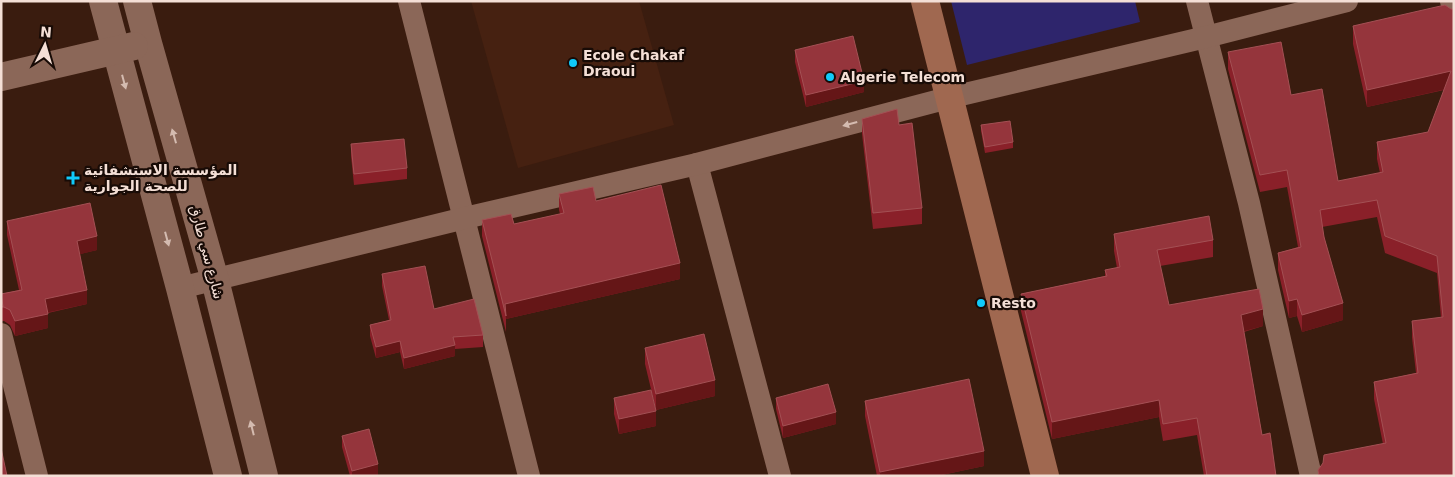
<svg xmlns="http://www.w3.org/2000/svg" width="1455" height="477" font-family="'DejaVu Sans',Vazirmatn,sans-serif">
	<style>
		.built { fill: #462111 }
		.green { fill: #2e256c }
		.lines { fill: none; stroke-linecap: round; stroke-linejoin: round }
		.minor { stroke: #8b6758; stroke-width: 22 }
		.tertiary { stroke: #8b6758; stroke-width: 28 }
		.secondary { stroke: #a06850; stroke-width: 28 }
		.wall { fill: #8a2029 }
		.shaded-wall { fill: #651617 }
		.building { fill: #95353c; stroke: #a45054 }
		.oneway { fill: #d4bbb0 }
		.poi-dot { fill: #10cafa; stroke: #180b06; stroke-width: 2 }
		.labels { text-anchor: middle; stroke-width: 4.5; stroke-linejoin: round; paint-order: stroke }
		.poi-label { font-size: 14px; font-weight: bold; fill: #f4dfd6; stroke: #180b06; text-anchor: start }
		.street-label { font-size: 14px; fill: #f4dfd6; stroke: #180b06 }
	</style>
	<rect width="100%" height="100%" fill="#3a1c0f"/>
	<path class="built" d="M471,1h168l35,124 -156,43z"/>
	<path class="green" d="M951,1h184l5,21 -173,43z"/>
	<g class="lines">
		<g class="minor">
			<path d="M409,1l120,475"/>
			<path d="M1197,1l52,202 62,273"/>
			<path d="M1451,1l3,12"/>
			<path d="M697,164l83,312"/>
			<path d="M180,288l285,-70 232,-54 251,-66 258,-61 141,-36"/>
			<path d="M1,334l36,142"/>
		</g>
		<g class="tertiary">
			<path d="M103,1l77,287 48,188"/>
			<path d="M137,1l11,42 67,237 49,196"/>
			<path d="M1,77l133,-31"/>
		</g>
		<path class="secondary" d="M925,1l120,475"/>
	</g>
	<g class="wall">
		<path d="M1451,9l3,467h-136v-6l65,-26 -9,-45v-17l42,-9 -4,-35v-17l29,-3 -4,-45 -52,-20 -8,-36 -55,10 21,93 -41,12 -5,-16 -8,2 -11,-48v-17l20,-6 -11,-60 -27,5 -32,-123v-17l63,43 47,86 42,-8 -3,-14v-17l51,-10 16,-42 -77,17 -14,-63v-18z"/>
		<path d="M795,50l69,42 -58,15 -11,-45z"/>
		<path d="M862,119l37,6 23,83v16l-49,5 -11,-95z"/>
		<path d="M981,125l32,17v6l-28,5 -4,-22z"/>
		<path d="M351,144l56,24v11l-53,6 -3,-29z"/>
		<path d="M559,194l37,7 84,78 -174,40v13l-24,-96v-16l32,4 46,-10 -1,-4z"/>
		<path d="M7,221l90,29 -17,4 7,50 -39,9v15l-33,8 -5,-11 -6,-4h-3v-27l18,-4 -12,-55z"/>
		<path d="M1114,234l99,6v17l-53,9 9,39 94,21 -19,6 18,103 14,41h-72l-7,-41 -34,6 -4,-24 -107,22 -31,-128v-17l84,-18v-6l12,-2 -3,-17z"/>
		<path d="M382,274l52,35 49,26v12l-28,2v7l-51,13 -4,-17 -24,6 -6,-22v-11l19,-5 -7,-34z"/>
		<path d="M645,348l70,48 -59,14 -11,-46z"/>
		<path d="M614,398l42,28 -37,8 -5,-20z"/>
		<path d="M776,398l60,26 -53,14 -7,-29z"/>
		<path d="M865,401l119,65 -47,10h-60l-12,-60z"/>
		<path d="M342,436l36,39 -3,1h-25l-8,-29z"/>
	</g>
	<g class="shaded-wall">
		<path d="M1451,71v17l-84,19v-17z"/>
		<path d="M864,81v11l-58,15v-12z"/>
		<path d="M97,236v14l-20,5v-14z"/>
		<path d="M680,263v16l-174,40 -1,-15z"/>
		<path d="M87,290v14l-42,9v-14z"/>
		<path d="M1297,299v17l-8,2v-17z"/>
		<path d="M1343,303v17l-41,12v-17z"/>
		<path d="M1263,309v17l-22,6v-17z"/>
		<path d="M48,314v14l-33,8v-15z"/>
		<path d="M400,341v11l-24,6v-11z"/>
		<path d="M455,345v11l-51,13v-11z"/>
		<path d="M715,380v16l-59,14v-16z"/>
		<path d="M1159,400v17l-107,22v-17z"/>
		<path d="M656,411v15l-37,8v-15z"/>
		<path d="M836,412v12l-53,14v-12z"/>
		<path d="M984,451v15l-47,10h-57v-4z"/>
		<path d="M378,464v11l-3,1h-23v-5z"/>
	</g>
	<g class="building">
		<path d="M1445,5l6,4h3v467h-135l-1,-6 5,-7 1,-8 62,-12 -12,-61 44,-9 -6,-52 31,-4 -6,-61 -52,-20 -8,-36 -57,10 4,27 19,66 -41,12 -5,-16 -8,2 -11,-48 23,-6 -14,-77 -27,5 -32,-123 53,-10 10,53 31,-6 16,92 45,-9 -6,-30 51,-10 23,-61 -84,19 -14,-64z"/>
		<path d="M853,36l11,45 -58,14 -11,-45z"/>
		<path d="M897,109l2,16 13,-2 10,85 -49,5 -11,-94z"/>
		<path d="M1010,121l3,21 -28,5 -4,-22z"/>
		<path d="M404,139l3,29 -53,6 -3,-30z"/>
		<path d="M661,185l19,78 -175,41 1,12 -24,-96 29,-6 3,10 50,-11 -5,-19 34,-7 3,14z"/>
		<path d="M90,203l7,33 -20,5 10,49 -42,9 3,15 -33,7 -5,-11 -6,-3h-3l2,-1 -2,-12 21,-4 -15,-69z"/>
		<path d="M1209,216l4,24 -56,10 12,55 90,-16 4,20 -22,6 21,120 8,-2 6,43h-69l-10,-58 -34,6 -4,-24 -107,22 -31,-128 86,-18 -2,-6 15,-3 -6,-33z"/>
		<path d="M425,266l9,43 40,-10 9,36 -30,2 2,8 -51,13 -4,-17 -24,6 -6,-22 21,-5 -9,-46z"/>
		<path d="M704,334l11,46 -59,14 -11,-46z"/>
		<path d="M969,379l15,72 -104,21 -15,-71z"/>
		<path d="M828,384l8,28 -53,14 -7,-28z"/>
		<path d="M651,390l5,21 -37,8 -5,-21z"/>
		<path d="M369,429l9,35 -26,7 -10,-35z"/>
		<path d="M1,448l6,28h-6z"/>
	</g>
	<defs><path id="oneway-solid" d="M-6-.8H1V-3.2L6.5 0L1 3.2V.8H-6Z" transform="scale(1.25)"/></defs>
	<g class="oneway">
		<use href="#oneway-solid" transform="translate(124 82) rotate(75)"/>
		<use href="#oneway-solid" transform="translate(850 124) rotate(165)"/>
		<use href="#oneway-solid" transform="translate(174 136) rotate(-106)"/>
		<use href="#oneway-solid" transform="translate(167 239) rotate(75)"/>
		<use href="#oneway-solid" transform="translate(252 428) rotate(-104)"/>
	</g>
	<g class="poi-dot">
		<circle cx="573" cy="63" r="5"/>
		<circle cx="830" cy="77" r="5"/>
		<path d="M70.5 170.5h5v5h5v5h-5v5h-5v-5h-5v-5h5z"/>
		<circle cx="981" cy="303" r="5"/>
	</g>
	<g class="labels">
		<g class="poi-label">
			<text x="583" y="60">Ecole Chakaf<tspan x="583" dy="16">Draoui</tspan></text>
			<text x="840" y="82">Algerie Telecom</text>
			<text x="84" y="175">المؤسسة الاستشفائية<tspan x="84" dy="16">للصحة الجوارية</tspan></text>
			<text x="991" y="308">Resto</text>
		</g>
		<g class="street-label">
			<text transform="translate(207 252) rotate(75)" y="5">شارع سي طارق</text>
		</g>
	</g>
	<rect width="1455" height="477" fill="none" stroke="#f4dfd6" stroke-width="5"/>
	<g transform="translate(45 45) rotate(5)" stroke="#180b06" stroke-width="4" paint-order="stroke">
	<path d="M0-4L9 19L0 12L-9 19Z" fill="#f4dfd6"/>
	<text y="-8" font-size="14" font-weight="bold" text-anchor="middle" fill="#f4dfd6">N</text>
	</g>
</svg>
